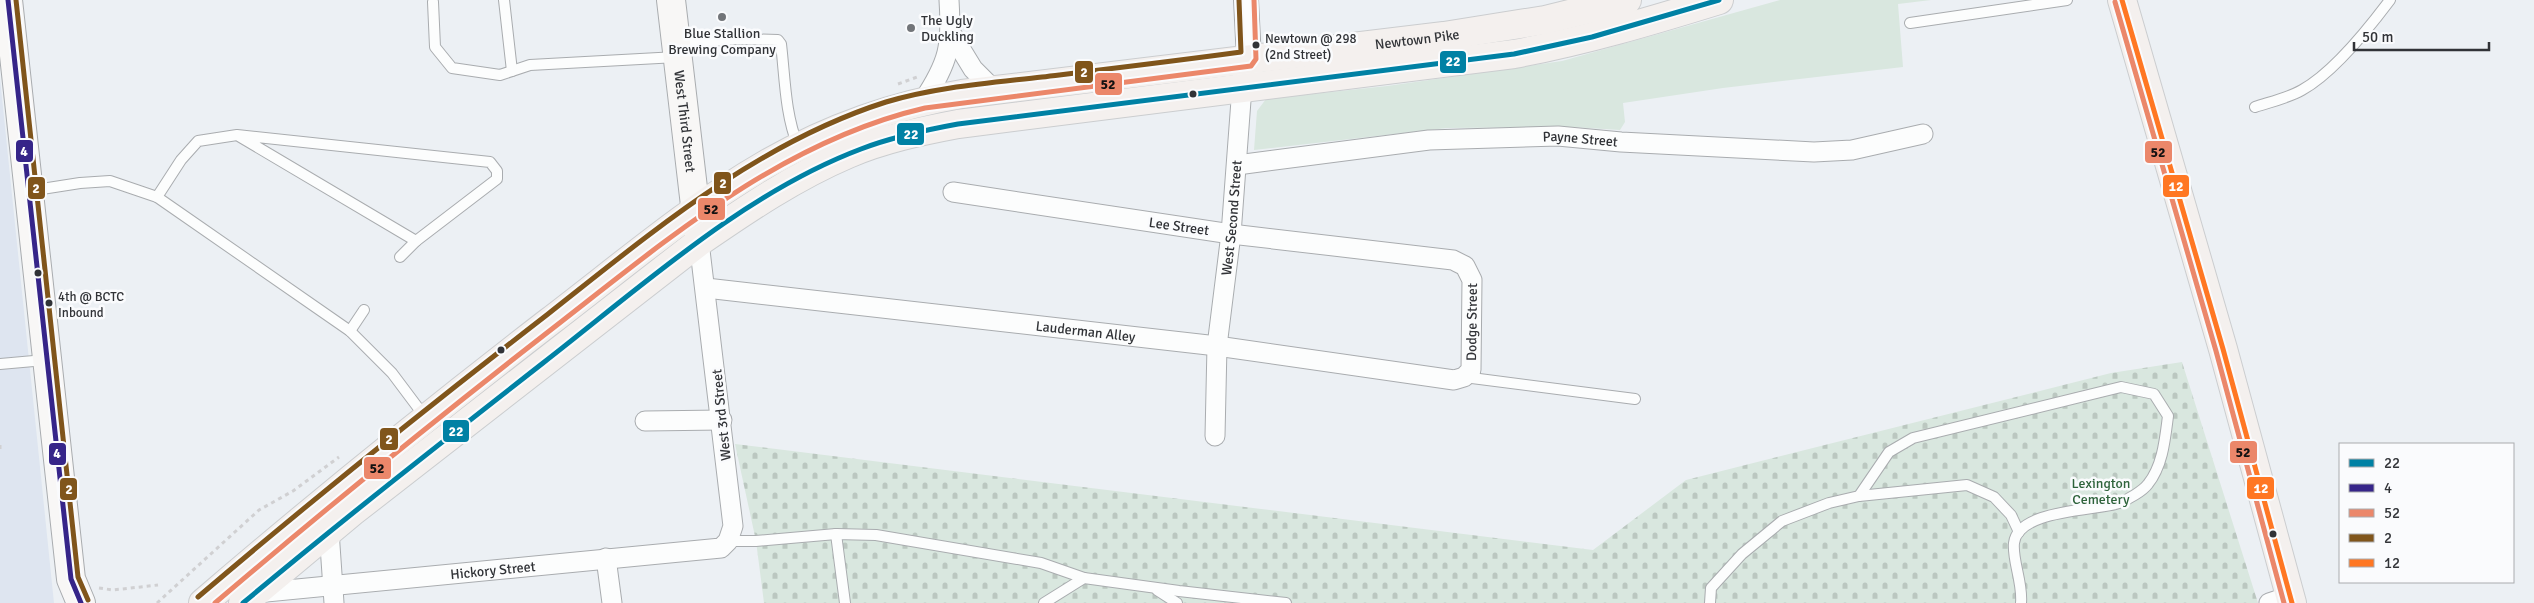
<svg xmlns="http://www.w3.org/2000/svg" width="2534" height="603" font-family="Signika,sans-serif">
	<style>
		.built { fill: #dee5f0 }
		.grass { fill: #d9e7df }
		.cemetery { fill: url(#cemetery-stones) }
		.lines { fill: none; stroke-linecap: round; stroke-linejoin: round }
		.service-casing { stroke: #a9acaf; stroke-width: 12 }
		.minor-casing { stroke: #a9acaf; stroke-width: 21 }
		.tertiary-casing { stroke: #a9acaf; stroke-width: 26 }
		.secondary-casing { stroke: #a9acaf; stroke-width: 30 }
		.primary-casing { stroke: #cbcdcf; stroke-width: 30 }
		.path { stroke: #d0d0d2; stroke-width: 3; stroke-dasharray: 4 4; stroke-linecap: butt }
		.service { stroke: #fcfdfd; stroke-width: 10 }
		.minor { stroke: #fcfdfd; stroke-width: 19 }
		.tertiary { stroke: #fcfdfd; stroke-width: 24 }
		.secondary { stroke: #f8f7f6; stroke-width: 28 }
		.primary { stroke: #f4f0ee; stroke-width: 28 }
		.bus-1-casing { stroke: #fafbfd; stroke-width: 9 }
		.bus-2-casing { stroke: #fafbfd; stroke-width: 9 }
		.bus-3-casing { stroke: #fafbfd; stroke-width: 9 }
		.bus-4-casing { stroke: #fafbfd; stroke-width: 9 }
		.bus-5-casing { stroke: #fafbfd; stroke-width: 9 }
		.bus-1 { stroke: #0081a4; stroke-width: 5 }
		.bus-2 { stroke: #362589; stroke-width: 5 }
		.bus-3 { stroke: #eb876a; stroke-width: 5 }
		.bus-4 { stroke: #80551b; stroke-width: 5 }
		.bus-5 { stroke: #ff7723; stroke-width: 5 }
		.poi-dot { fill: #727579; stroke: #fafbfd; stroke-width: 2 }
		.bus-dot { fill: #313337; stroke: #fafbfd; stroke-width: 2 }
		.labels { text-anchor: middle; stroke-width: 5; stroke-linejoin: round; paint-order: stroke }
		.bus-label { font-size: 13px; fill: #313337; stroke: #fafbfd; text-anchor: start }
		.poi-label { font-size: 14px; fill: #313337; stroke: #fafbfd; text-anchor: start }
		.street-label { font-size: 14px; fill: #313337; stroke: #fafbfd }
		.park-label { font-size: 14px; fill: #2e633b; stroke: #fafbfd }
		.line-badge { stroke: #fafbfd; stroke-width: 2 }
		.badge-label { font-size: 14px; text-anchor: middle; font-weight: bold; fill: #fff }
		.pale-badge-label { font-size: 14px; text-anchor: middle; font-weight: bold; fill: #111 }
	</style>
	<defs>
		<pattern id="cemetery-stones" width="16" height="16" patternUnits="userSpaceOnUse" patternTransform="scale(1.25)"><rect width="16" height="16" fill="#d9e7df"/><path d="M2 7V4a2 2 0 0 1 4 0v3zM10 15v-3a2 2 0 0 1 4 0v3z" fill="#bbc7c0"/></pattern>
	</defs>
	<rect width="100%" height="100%" fill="#ecf0f4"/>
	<path class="built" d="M0,78l54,525h-54z"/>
	<path class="grass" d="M1780,0h151l-33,4 5,63 -180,21 -100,15 2,19 -5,8 -48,-3 -125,1 -193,22 3,-39 9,-12 121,-13 175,-25z"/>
	<path class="cemetery" d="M2182,362l76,241h-1494l-8,-62 -21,-97 858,106 93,-70 425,-107z"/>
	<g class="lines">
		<defs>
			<g id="service">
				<path d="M504,0l8,71"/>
				<path d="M433,2l2,45 17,21 48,7 30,-10 147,-8"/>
				<path d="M1910,23l157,-23"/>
				<path d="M677,44l61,-5 40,1 3,4c4,34 4,70 17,102"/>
				<path d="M2255,107c15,-5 33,-9 47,-17 31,-17 67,-62 88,-90"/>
				<path d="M29,191l51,-8 30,-2 47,16 193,134 42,42 33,44"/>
				<path d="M157,197l24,-37 17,-19 39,-6 253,27 7,9v8l-81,62 -179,-106"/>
				<path d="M400,257l16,-16"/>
				<path d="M350,331l14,-21"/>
				<path d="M0,364l45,-4"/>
				<path d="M1464,377l171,22"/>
				<path d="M1859,496l108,-11 27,12 17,18 8,17"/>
				<path d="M836,534l9,69"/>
				<path d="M728,541h28l80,-7 40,1 165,28 43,15"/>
				<path d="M1157,590l20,13"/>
				<path d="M1044,603l40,-25 95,13 107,12"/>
				<path d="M1710,603l1,-15 31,-34 40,-33 47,-18 30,-7 30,-44 24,-14 208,-51 33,7 14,22c-3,23 -5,49 -20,68 -5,7 -21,16 -29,19 -23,8 -101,6 -105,40 -2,17 9,40 7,60"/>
			</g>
			<g id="minor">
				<path d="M951,33l22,36 21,21"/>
				<path d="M923,101c26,-39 29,-55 26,-101"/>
				<path id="s1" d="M1237,165l192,-25 129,-4 63,6 193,10 38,-2 71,-16"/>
				<path id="s2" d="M706,288l511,58 237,34 10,-3 7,-7 1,-90 -7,-14 -12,-6 -222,-26 -278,-42"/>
				<path d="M645,421l77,-1"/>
				<path id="s3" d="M1215,436l2,-90 14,-112 11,-147"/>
				<path d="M329,531l5,72"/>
				<path d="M606,558l6,45"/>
				<path id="s4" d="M256,593l465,-45 7,-7 5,-15 -34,-284"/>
				<path d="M2269,603l21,-7"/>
			</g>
			<path id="tertiary" d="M1245,78l4,-19 -3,-59"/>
			<g id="secondary">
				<path d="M8,0l63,579 10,24"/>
				<path id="s5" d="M671,0l27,231"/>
			</g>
			<g id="primary">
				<path d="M2122,0l101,349 69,254"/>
				<path id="s6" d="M203,603c113,-97 228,-190 346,-281 136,-104 236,-199 413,-228l482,-58 101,-16 82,-20"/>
				<path d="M243,603l109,-91 347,-270c48,-33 95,-65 149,-88 35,-15 73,-23 110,-30l556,-70c70,-13 137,-33 205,-54"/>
			</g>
		</defs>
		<use href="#service" class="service-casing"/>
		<use href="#minor" class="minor-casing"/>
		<use href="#tertiary" class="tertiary-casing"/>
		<use href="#secondary" class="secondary-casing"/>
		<use href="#primary" class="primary-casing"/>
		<g class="path">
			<path d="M898,84l19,-7"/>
			<path d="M0,445v8"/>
			<path d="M99,588l14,2 45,-5"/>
			<path d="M157,603l102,-93 34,-19 46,-34"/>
		</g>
		<use href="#service" class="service"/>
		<use href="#minor" class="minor"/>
		<use href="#tertiary" class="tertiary"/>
		<use href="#secondary" class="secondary"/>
		<use href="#primary" class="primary"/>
		<defs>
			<path id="bus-1" d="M243,603c98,-82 199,-161 300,-240 98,-76 201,-170 318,-214 31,-12 64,-19 97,-25l556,-70 78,-17 127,-37"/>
			<path id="bus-2" d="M8,0l63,579 10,24"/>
			<g id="bus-3">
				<path d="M2115,2l101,349 68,252"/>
				<path d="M215,603c109,-93 220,-183 333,-271 115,-89 231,-190 377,-224l326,-42 5,-7 -2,-59"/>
			</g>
			<g id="bus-4">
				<path d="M16,0l62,577 10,23"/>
				<path d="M198,597c114,-97 231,-191 350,-283 104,-82 209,-171 338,-212 50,-15 104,-19 156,-25 66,-8 133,-16 199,-25l-2,-52"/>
			</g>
			<path id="bus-5" d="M2122,0l101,349 69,254"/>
		</defs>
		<use href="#bus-1" class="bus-1-casing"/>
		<use href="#bus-2" class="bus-2-casing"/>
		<use href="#bus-3" class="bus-3-casing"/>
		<use href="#bus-4" class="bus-4-casing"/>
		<use href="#bus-5" class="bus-5-casing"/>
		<use href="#bus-1" class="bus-1"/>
		<use href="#bus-2" class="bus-2"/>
		<use href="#bus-3" class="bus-3"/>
		<use href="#bus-4" class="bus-4"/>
		<use href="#bus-5" class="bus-5"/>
	</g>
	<g class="poi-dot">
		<circle cx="722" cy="17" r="5"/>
		<circle cx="911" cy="28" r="5"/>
	</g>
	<g class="bus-dot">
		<circle cx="1256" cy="45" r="4.5"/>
		<circle cx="1193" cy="94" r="4.5"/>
		<circle cx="38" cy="273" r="4.5"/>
		<circle cx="49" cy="303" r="4.5"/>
		<circle cx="501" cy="350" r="4.5"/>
		<circle cx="2273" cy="534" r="4.5"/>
	</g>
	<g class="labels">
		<g class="bus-label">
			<text x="1265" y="43">Newtown @ 298<tspan x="1265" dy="16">(2nd Street)</tspan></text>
			<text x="58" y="301">4th @ BCTC<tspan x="58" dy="16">Inbound</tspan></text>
		</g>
		<g class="poi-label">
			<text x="921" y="25">The Ugly<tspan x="921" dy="16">Duckling</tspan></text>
			<text x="722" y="38" text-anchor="middle">Blue Stallion<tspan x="722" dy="16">Brewing Company</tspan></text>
		</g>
		<g class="street-label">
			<text dy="5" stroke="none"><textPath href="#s6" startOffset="1382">Newtown Pike</textPath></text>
			<text dy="5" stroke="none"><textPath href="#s5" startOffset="122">West Third Street</textPath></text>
			<text dy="5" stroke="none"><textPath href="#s1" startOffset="345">Payne Street</textPath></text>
			<text dy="5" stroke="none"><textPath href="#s3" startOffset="219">West Second Street</textPath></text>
			<text transform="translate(1179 226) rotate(8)" y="5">Lee Street</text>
			<text dy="5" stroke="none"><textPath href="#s2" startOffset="822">Dodge Street</textPath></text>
			<text dy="5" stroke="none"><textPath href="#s2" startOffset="382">Lauderman Alley</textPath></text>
			<text transform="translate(721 415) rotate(-96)" y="5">West 3rd Street</text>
			<text dy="5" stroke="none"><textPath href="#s4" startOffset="238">Hickory Street</textPath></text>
		</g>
		<g class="park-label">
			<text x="2101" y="488">Lexington<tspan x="2101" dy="16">Cemetery</tspan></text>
		</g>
	</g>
	<g class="line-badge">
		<rect x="1439" y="50" width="28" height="24" rx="5" fill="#0081a4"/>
		<rect x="1074" y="60" width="20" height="24" rx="5" fill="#80551b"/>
		<rect x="1094" y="72" width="29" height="24" rx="5" fill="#eb876a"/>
		<rect x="896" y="122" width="29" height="24" rx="5" fill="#0081a4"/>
		<rect x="15" y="139" width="19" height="24" rx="5" fill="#362589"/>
		<rect x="2144" y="140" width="29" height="24" rx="5" fill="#eb876a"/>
		<rect x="713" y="171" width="19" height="24" rx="5" fill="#80551b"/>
		<rect x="2162" y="174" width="28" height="24" rx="5" fill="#ff7723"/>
		<rect x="27" y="176" width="19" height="24" rx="5" fill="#80551b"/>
		<rect x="697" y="197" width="29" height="24" rx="5" fill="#eb876a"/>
		<rect x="442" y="419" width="28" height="24" rx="5" fill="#0081a4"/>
		<rect x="379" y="427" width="20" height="24" rx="5" fill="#80551b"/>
		<rect x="2229" y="440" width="29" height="24" rx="5" fill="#eb876a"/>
		<rect x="48" y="442" width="19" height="24" rx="5" fill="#362589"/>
		<rect x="363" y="456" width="29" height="24" rx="5" fill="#eb876a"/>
		<rect x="2246" y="476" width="29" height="24" rx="5" fill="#ff7723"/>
		<rect x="59" y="477" width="19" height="24" rx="5" fill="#80551b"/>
	</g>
	<g class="badge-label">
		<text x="1453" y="66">22</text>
		<text x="1084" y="77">2</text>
		<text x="911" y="139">22</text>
		<text x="24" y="156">4</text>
		<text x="723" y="188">2</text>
		<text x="2176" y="191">12</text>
		<text x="36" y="193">2</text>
		<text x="456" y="436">22</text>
		<text x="389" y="444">2</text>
		<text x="57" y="458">4</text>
		<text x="2261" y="493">12</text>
		<text x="69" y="494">2</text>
	</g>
	<g class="pale-badge-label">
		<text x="1108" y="89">52</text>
		<text x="2158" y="157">52</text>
		<text x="711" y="214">52</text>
		<text x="2243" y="457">52</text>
		<text x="377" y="473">52</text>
	</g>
	<rect x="2339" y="443" width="175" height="140" fill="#fafbfd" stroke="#aaabae"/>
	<rect x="2349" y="459" width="25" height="8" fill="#0081a4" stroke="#aaabae"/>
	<text x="2384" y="468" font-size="15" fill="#313337">22</text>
	<rect x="2349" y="484" width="25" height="8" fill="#362589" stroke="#aaabae"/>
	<text x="2384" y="493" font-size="15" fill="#313337">4</text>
	<rect x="2349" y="509" width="25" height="8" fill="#eb876a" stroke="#aaabae"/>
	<text x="2384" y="518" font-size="15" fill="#313337">52</text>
	<rect x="2349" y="534" width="25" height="8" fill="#80551b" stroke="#aaabae"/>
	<text x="2384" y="543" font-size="15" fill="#313337">2</text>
	<rect x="2349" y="559" width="25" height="8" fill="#ff7723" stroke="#aaabae"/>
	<text x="2384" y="568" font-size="15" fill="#313337">12</text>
	<path d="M2354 42v8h135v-8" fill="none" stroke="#313337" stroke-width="2.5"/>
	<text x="2362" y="42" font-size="15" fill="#313337" stroke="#fafbfd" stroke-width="4" paint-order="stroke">50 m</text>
</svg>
